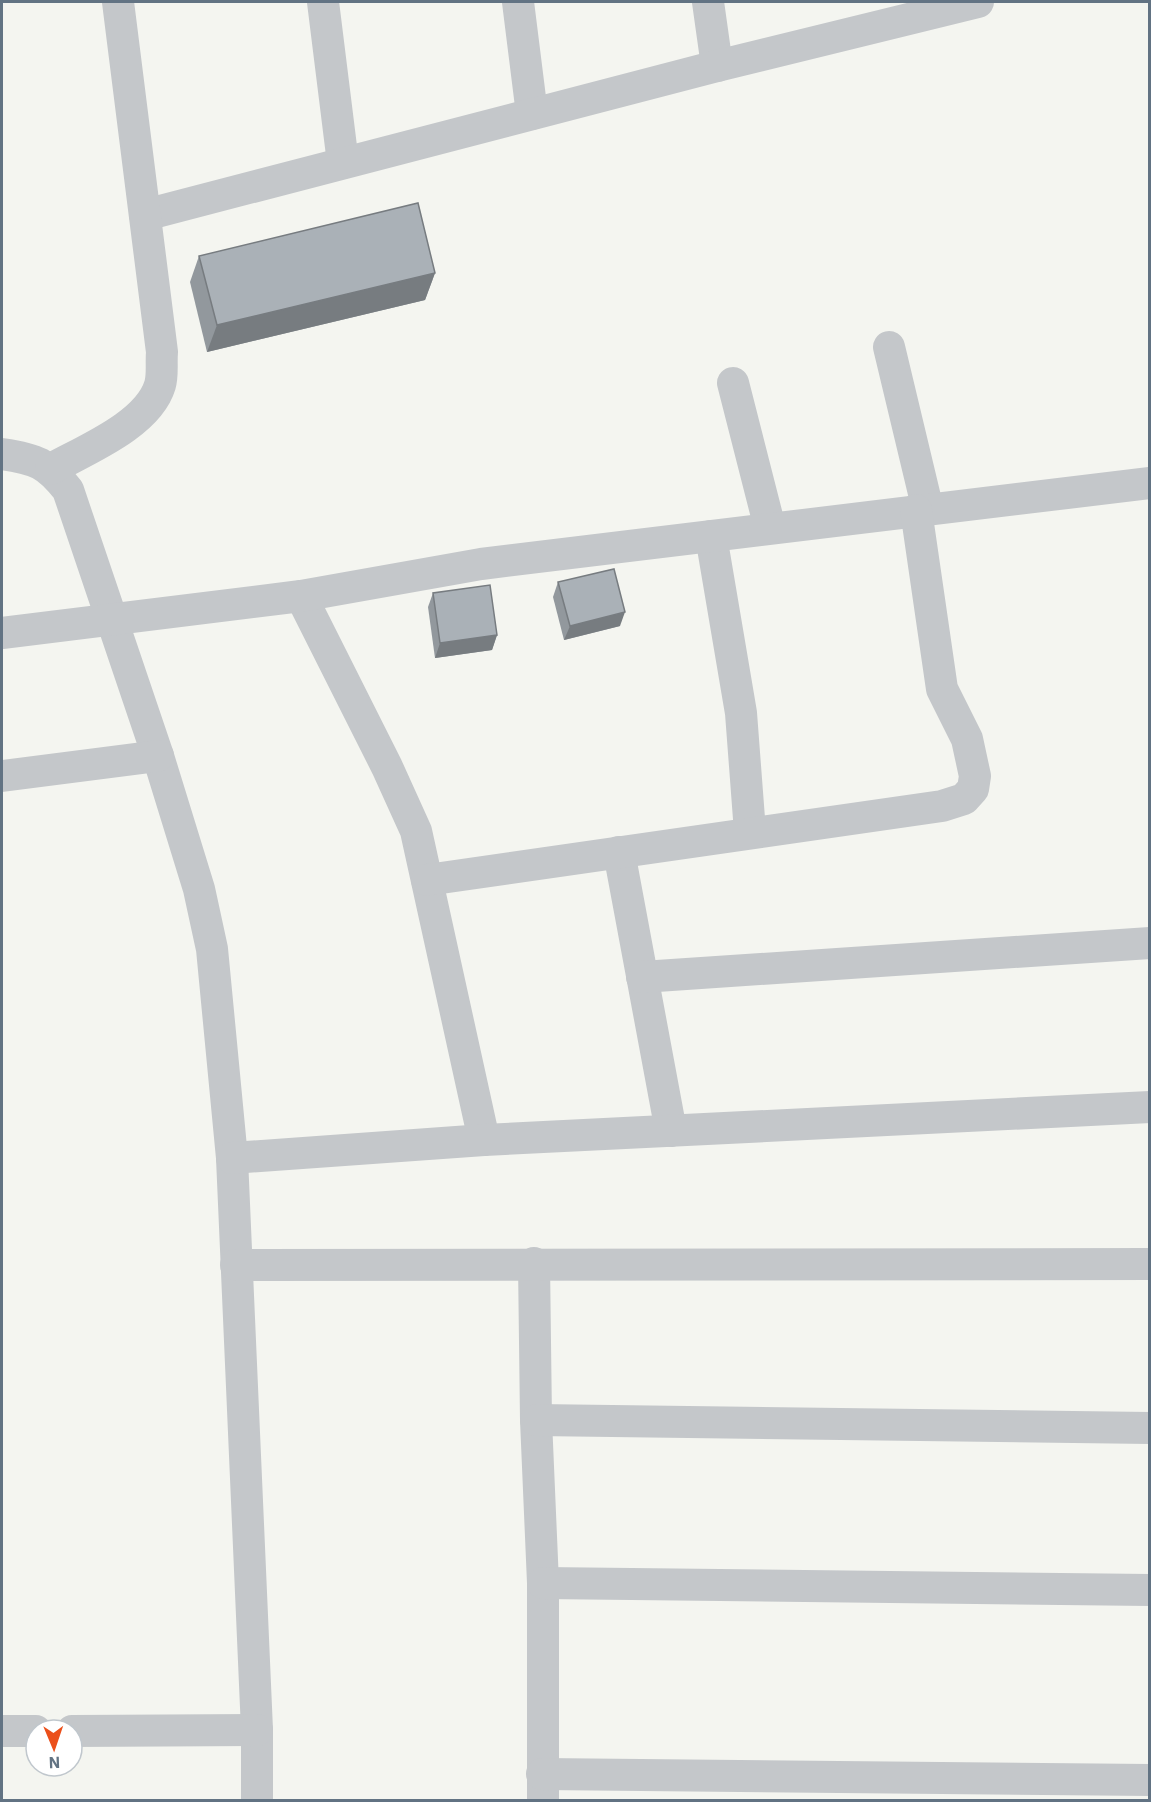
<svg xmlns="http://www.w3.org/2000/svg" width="1151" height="1802" font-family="'IBM Plex Sans',sans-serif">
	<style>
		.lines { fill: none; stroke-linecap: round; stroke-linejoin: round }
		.minor { stroke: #c4c7ca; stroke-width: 32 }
		.wall { fill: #92989d }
		.shaded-wall { fill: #777c80 }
		.building { fill: #aab1b7; stroke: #777c80; stroke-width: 1.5 }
	</style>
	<rect width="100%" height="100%" fill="#f4f5f0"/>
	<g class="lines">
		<g class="minor">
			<path d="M323,2l20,161"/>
			<path d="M518,2l14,112"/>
			<path d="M708,2l9,64"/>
			<path d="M145,215l572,-149 261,-64"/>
			<path d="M889,347l39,163"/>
			<path d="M733,383l37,145"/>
			<path d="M2,454c34,5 45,9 66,36l90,266 41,133 13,60 20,209 25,572v70"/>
			<path d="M51,469c34,-19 97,-44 109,-84 3,-10 1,-22 2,-33l-44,-350"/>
			<path d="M711,536l30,177 9,119"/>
			<path d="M301,596l86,171 29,64 68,309"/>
			<path d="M2,633l299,-37 180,-32 669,-81"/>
			<path d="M2,776l156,-20"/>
			<path d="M619,852l52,279"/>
			<path d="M427,880l515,-74 22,-7 9,-10 2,-13 -8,-37 -25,-50 -26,-179"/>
			<path d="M642,977l508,-34"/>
			<path d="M232,1158l252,-18 666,-33"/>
			<path d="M534,1263l2,157 7,163v217"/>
			<path d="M236,1265l914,-1"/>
			<path d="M536,1420l614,8"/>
			<path d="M543,1583l607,7"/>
			<path d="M2,1731h34"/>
			<path d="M72,1731l185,-1"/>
			<path d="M542,1774l608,6"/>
		</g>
	</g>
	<g class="wall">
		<path d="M199,256l236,17 -10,27 -218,52 -17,-70z"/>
		<path d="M558,582l62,44 -56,14 -11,-43z"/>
		<path d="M433,593l64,42 -5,15 -57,8 -7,-51z"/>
	</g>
	<g class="shaded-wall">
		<path d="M435,273l-10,27 -218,52 10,-27z"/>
		<path d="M625,612l-5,14 -56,14 6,-14z"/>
		<path d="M497,635l-5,15 -57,8 5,-15z"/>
	</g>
	<g class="building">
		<path d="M418,203l17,70 -218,52 -18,-69z"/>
		<path d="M614,569l11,43 -55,14 -12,-44z"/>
		<path d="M490,585l7,50 -57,8 -7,-50z"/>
	</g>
	<rect width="1151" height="1802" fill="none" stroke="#627383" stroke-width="6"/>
	<g transform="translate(54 1748) rotate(178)"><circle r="28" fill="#ffffff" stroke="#c0c7cd" stroke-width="1.5"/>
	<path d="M0-4.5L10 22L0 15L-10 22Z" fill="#eb4f1a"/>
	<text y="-9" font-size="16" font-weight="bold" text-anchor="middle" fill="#627383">N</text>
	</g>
</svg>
